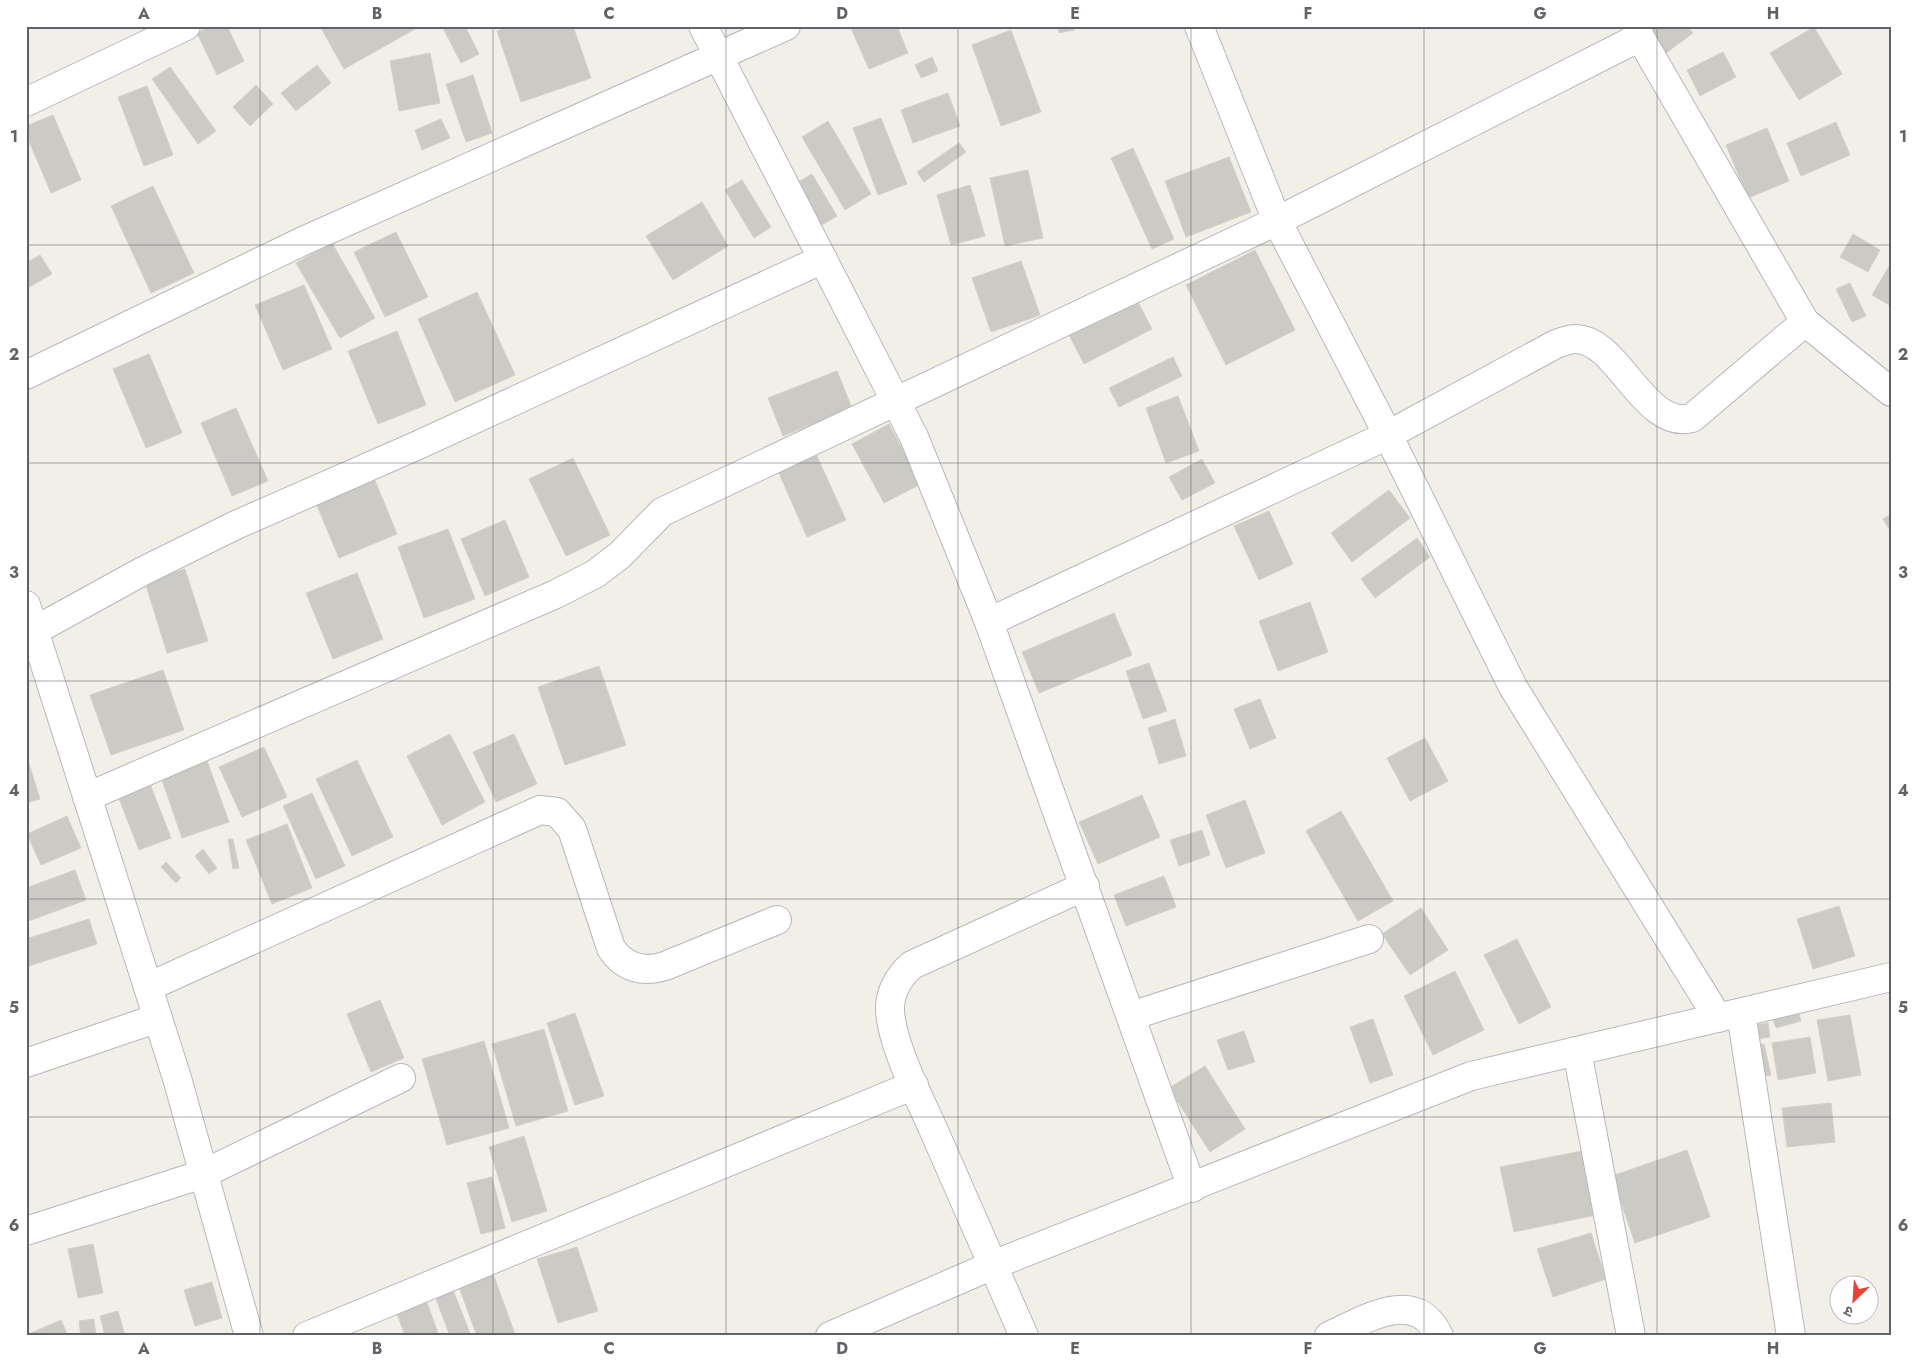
<svg xmlns="http://www.w3.org/2000/svg" width="1917" height="1362" font-family="Jost,'Noto Sans Devanagari',sans-serif">
	<style>
		.building { fill: #cccac5; stroke: #d6d1c6 }
		.lines { fill: none; stroke-linecap: round; stroke-linejoin: round }
		.minor-casing { stroke: #b5b8bc; stroke-width: 30 }
		.minor { stroke: #fff; stroke-width: 28 }
		.grid { fill: none; stroke: #5f6368; stroke-width: 1; stroke-opacity: 0.55 }
		.neatline { fill: none; stroke: #5f6368; stroke-width: 2 }
		.grid-label { font-size: 16px; text-anchor: middle; font-weight: bold; fill: #5f6368 }
	</style>
	<rect width="100%" height="100%" fill="#f1efe8"/>
	<g class="building">
		<path d="M211,26h16l17,35 -27,14 -20,-42z"/>
		<path d="M320,26h94l1,3 -71,40z"/>
		<path d="M442,26h23l14,28 -18,9z"/>
		<path d="M512,26h61l18,52 -70,24 -24,-71z"/>
		<path d="M850,26h47l11,27 -39,16z"/>
		<path d="M1058,26h16v4l-15,3z"/>
		<path d="M1641,26h46l6,7 -31,23z"/>
		<path d="M1814,27l28,47 -43,26 -29,-47z"/>
		<path d="M1011,30l30,82 -40,14 -29,-81z"/>
		<path d="M1723,52l13,25 -36,19 -13,-26z"/>
		<path d="M430,53l10,50 -41,8 -9,-50z"/>
		<path d="M932,57l6,14 -17,7 -6,-13z"/>
		<path d="M317,65l14,18 -35,28 -15,-18z"/>
		<path d="M170,67l46,64 -18,13 -46,-65z"/>
		<path d="M473,75l19,58 -26,9 -20,-58z"/>
		<path d="M256,85l17,19 -23,22 -17,-19z"/>
		<path d="M147,86l26,69 -29,11 -26,-69z"/>
		<path d="M948,93l12,33 -47,17 -12,-33z"/>
		<path d="M53,115l28,65 -30,13 -25,-59v-8z"/>
		<path d="M881,118l26,66 -29,11 -25,-67z"/>
		<path d="M441,119l9,19 -28,12 -7,-20z"/>
		<path d="M828,121l43,73 -26,16 -43,-73z"/>
		<path d="M1836,122l14,33 -49,21 -14,-33z"/>
		<path d="M1767,128l22,53 -41,17 -22,-53z"/>
		<path d="M959,143l7,9 -42,30 -7,-10z"/>
		<path d="M1133,148l41,91 -22,10 -41,-91z"/>
		<path d="M1229,157l22,55 -65,25 -21,-56z"/>
		<path d="M1028,170l15,68 -38,8 -15,-68z"/>
		<path d="M812,174l25,42 -17,10 -25,-42z"/>
		<path d="M742,180l29,47 -17,11 -29,-48z"/>
		<path d="M970,185l15,51 -34,9 -14,-50z"/>
		<path d="M153,186l41,87 -43,20 -40,-87z"/>
		<path d="M702,202l26,44 -55,34 -27,-44z"/>
		<path d="M396,232l32,65 -43,20 -31,-65z"/>
		<path d="M1853,234l27,16 -12,22 -28,-15z"/>
		<path d="M332,243l43,75 -35,20 -44,-75z"/>
		<path d="M1255,250l40,80 -69,35 -40,-80z"/>
		<path d="M40,255l12,19 -26,15v-26z"/>
		<path d="M1021,261l19,54 -49,17 -19,-54z"/>
		<path d="M1891,263v43l-19,-11z"/>
		<path d="M1850,283l16,33 -14,6 -16,-33z"/>
		<path d="M304,285l28,64 -49,21 -28,-65z"/>
		<path d="M477,292l38,83 -60,27 -37,-83z"/>
		<path d="M1136,298l16,31 -68,35 -16,-31z"/>
		<path d="M397,331l29,74 -48,19 -30,-73z"/>
		<path d="M149,354l33,79 -36,15 -33,-79z"/>
		<path d="M1173,357l9,19 -63,31 -10,-19z"/>
		<path d="M837,371l15,37 -69,28 -15,-38z"/>
		<path d="M1178,396l21,55 -33,12 -20,-55z"/>
		<path d="M236,408l32,73 -36,15 -31,-73z"/>
		<path d="M889,424l32,60 -37,19 -32,-59z"/>
		<path d="M816,454l30,66 -39,17 -29,-66z"/>
		<path d="M573,458l37,77 -44,21 -37,-77z"/>
		<path d="M1202,459l13,24 -33,17 -13,-23z"/>
		<path d="M374,478l23,56 -58,24 -24,-57z"/>
		<path d="M1389,490l21,28 -58,44 -21,-29z"/>
		<path d="M1269,511l24,53 -34,16 -25,-54z"/>
		<path d="M1891,514v18l-8,-13z"/>
		<path d="M505,520l24,57 -44,19 -24,-57z"/>
		<path d="M448,529l27,70 -51,19 -26,-71z"/>
		<path d="M1417,538l13,19 -55,41 -14,-19z"/>
		<path d="M185,569l23,72 -41,12 -22,-71z"/>
		<path d="M357,573l26,66 -50,20 -27,-66z"/>
		<path d="M1310,602l18,50 -50,19 -19,-50z"/>
		<path d="M1114,613l18,42 -93,38 -17,-41z"/>
		<path d="M1149,663l18,48 -24,8 -17,-48z"/>
		<path d="M599,666l27,79 -61,20 -27,-78z"/>
		<path d="M163,670l21,60 -73,25 -21,-60z"/>
		<path d="M1260,699l16,39 -26,11 -16,-40z"/>
		<path d="M1175,719l11,37 -27,8 -11,-36z"/>
		<path d="M450,734l35,68 -43,23 -35,-69z"/>
		<path d="M514,734l23,50 -41,18 -23,-50z"/>
		<path d="M1425,738l23,43 -38,20 -23,-43z"/>
		<path d="M264,747l23,50 -45,20 -23,-50z"/>
		<path d="M26,754l14,45 -14,4z"/>
		<path d="M205,755l24,67 -47,16 -23,-67z"/>
		<path d="M357,760l36,77 -41,19 -36,-77z"/>
		<path d="M150,784l21,54 -32,12 -21,-54z"/>
		<path d="M312,793l33,73 -29,13 -33,-73z"/>
		<path d="M1142,795l18,42 -62,27 -19,-42z"/>
		<path d="M1245,800l20,53 -39,15 -20,-53z"/>
		<path d="M1341,811l52,90 -35,20 -52,-90z"/>
		<path d="M67,816l14,32 -40,17 -14,-31z"/>
		<path d="M287,824l25,64 -40,16 -26,-64z"/>
		<path d="M1202,830l8,25 -31,11 -9,-26z"/>
		<path d="M228,839h5l6,29 -6,1z"/>
		<path d="M203,849l14,19 -8,6 -14,-18z"/>
		<path d="M166,862l15,16 -5,5 -15,-16z"/>
		<path d="M75,870l11,30 -60,22v-34z"/>
		<path d="M1164,876l12,31 -50,19 -12,-31z"/>
		<path d="M1839,906l16,50 -42,13 -16,-50z"/>
		<path d="M1421,908l27,42 -38,25 -28,-41z"/>
		<path d="M89,919l8,25 -71,23v-28z"/>
		<path d="M1517,939l34,68 -32,17 -35,-69z"/>
		<path d="M1455,971l29,59 -51,25 -29,-59z"/>
		<path d="M380,1000l24,58 -33,14 -24,-58z"/>
		<path d="M1796,1003l5,18 -25,7 -6,-17z"/>
		<path d="M575,1013l29,83 -29,9 -28,-82z"/>
		<path d="M1850,1015l11,60 -33,6 -11,-61z"/>
		<path d="M1373,1019l20,56 -23,8 -20,-56z"/>
		<path d="M1768,1023l2,14 -14,2 -2,-14z"/>
		<path d="M544,1029l24,82 -52,15 -24,-82z"/>
		<path d="M1244,1031l11,31 -27,8 -11,-30z"/>
		<path d="M1810,1037l6,36 -38,7 -6,-37z"/>
		<path d="M484,1041l25,87 -62,17 -25,-86z"/>
		<path d="M1764,1044l7,31 -15,3 -6,-31z"/>
		<path d="M1205,1066l40,63 -35,23 -41,-64z"/>
		<path d="M1831,1103l4,39 -48,5 -5,-39z"/>
		<path d="M524,1136l23,75 -35,11 -23,-75z"/>
		<path d="M1687,1150l23,67 -75,26 -23,-67z"/>
		<path d="M1582,1151l14,64 -82,17 -14,-65z"/>
		<path d="M492,1177l13,51 -24,6 -14,-51z"/>
		<path d="M1591,1233l15,46 -53,18 -16,-48z"/>
		<path d="M93,1244l10,49 -25,5 -10,-49z"/>
		<path d="M577,1247l21,64 -40,12 -21,-64z"/>
		<path d="M493,1274l22,60 -4,2h-34l-18,-49z"/>
		<path d="M212,1282l10,36 -27,8 -11,-36z"/>
		<path d="M451,1285l20,51h-21l-17,-45z"/>
		<path d="M426,1300l13,36h-34l-9,-25z"/>
		<path d="M118,1311l7,25h-20l-5,-20z"/>
		<path d="M94,1319l2,17h-15l-2,-15z"/>
		<path d="M61,1320l7,16h-36l-1,-3z"/>
	</g>
	<g class="lines">
		<defs>
			<g id="minor">
				<path d="M703,26l211,411 75,185 203,566"/>
				<path d="M1199,26l78,195 111,214 125,252 205,331"/>
				<path d="M1636,26l4,11 165,285 86,70"/>
				<path d="M26,102l160,-76"/>
				<path d="M26,375l277,-134 483,-215"/>
				<path d="M26,605l151,473 72,258"/>
				<path d="M989,622l399,-187 168,-91c6,-2 13,-5 19,-5 43,-1 69,92 117,79l113,-96"/>
				<path d="M34,631l109,-60 93,-46 180,-79 407,-187"/>
				<path d="M87,797l469,-203 39,-20 25,-19 42,-43 615,-291 363,-184"/>
				<path d="M148,987l392,-177 17,2 15,17 39,119c13,20 32,25 54,18l112,-46"/>
				<path d="M1741,1013l50,323"/>
				<path d="M1131,1016l238,-77"/>
				<path d="M1577,1051l54,285"/>
				<path d="M26,1063l132,-45"/>
				<path d="M26,1231l177,-57 198,-96"/>
				<path d="M307,1336l607,-251"/>
				<path d="M830,1336l163,-71 478,-189 420,-99"/>
				<path d="M1024,1336c-30,-68 -60,-137 -90,-205 -14,-32 -42,-85 -44,-120 -1,-18 9,-35 22,-46l173,-79"/>
				<path d="M1329,1336c35,-16 87,-50 110,0"/>
			</g>
		</defs>
		<use href="#minor" class="minor-casing"/>
		<use href="#minor" class="minor"/>
	</g>
	<path class="grid" d="M260,26v1310M493,26v1310M726,26v1310M958,26v1310M1191,26v1310M1424,26v1310M1657,26v1310M26,245h1865M26,463h1865M26,681h1865M26,899h1865M26,1117h1865"/>
	<rect width="1917" height="1362" fill="none" stroke="#ffffff" stroke-width="55"/>
	<g transform="translate(1854 1300) rotate(205)"><circle r="24" fill="#ffffff" stroke="#bfc1c3"/>
	<path d="M0-4L9 19L0 12L-9 19Z" fill="#ea4335"/>
	<text y="-8" font-size="14" font-weight="bold" text-anchor="middle" fill="#5f6368">उ</text>
	</g>
	<rect x="28" y="28" width="1862" height="1306" class="neatline"/>
	<g class="grid-label">
		<text x="144" y="19">A</text>
		<text x="377" y="19">B</text>
		<text x="609" y="19">C</text>
		<text x="842" y="19">D</text>
		<text x="1075" y="19">E</text>
		<text x="1308" y="19">F</text>
		<text x="1540" y="19">G</text>
		<text x="1773" y="19">H</text>
		<text x="14" y="142">1</text>
		<text x="1903" y="142">1</text>
		<text x="14" y="360">2</text>
		<text x="1903" y="360">2</text>
		<text x="14" y="578">3</text>
		<text x="1903" y="578">3</text>
		<text x="14" y="796">4</text>
		<text x="1903" y="796">4</text>
		<text x="14" y="1013">5</text>
		<text x="1903" y="1013">5</text>
		<text x="14" y="1231">6</text>
		<text x="1903" y="1231">6</text>
		<text x="144" y="1354">A</text>
		<text x="377" y="1354">B</text>
		<text x="609" y="1354">C</text>
		<text x="842" y="1354">D</text>
		<text x="1075" y="1354">E</text>
		<text x="1308" y="1354">F</text>
		<text x="1540" y="1354">G</text>
		<text x="1773" y="1354">H</text>
	</g>
</svg>
